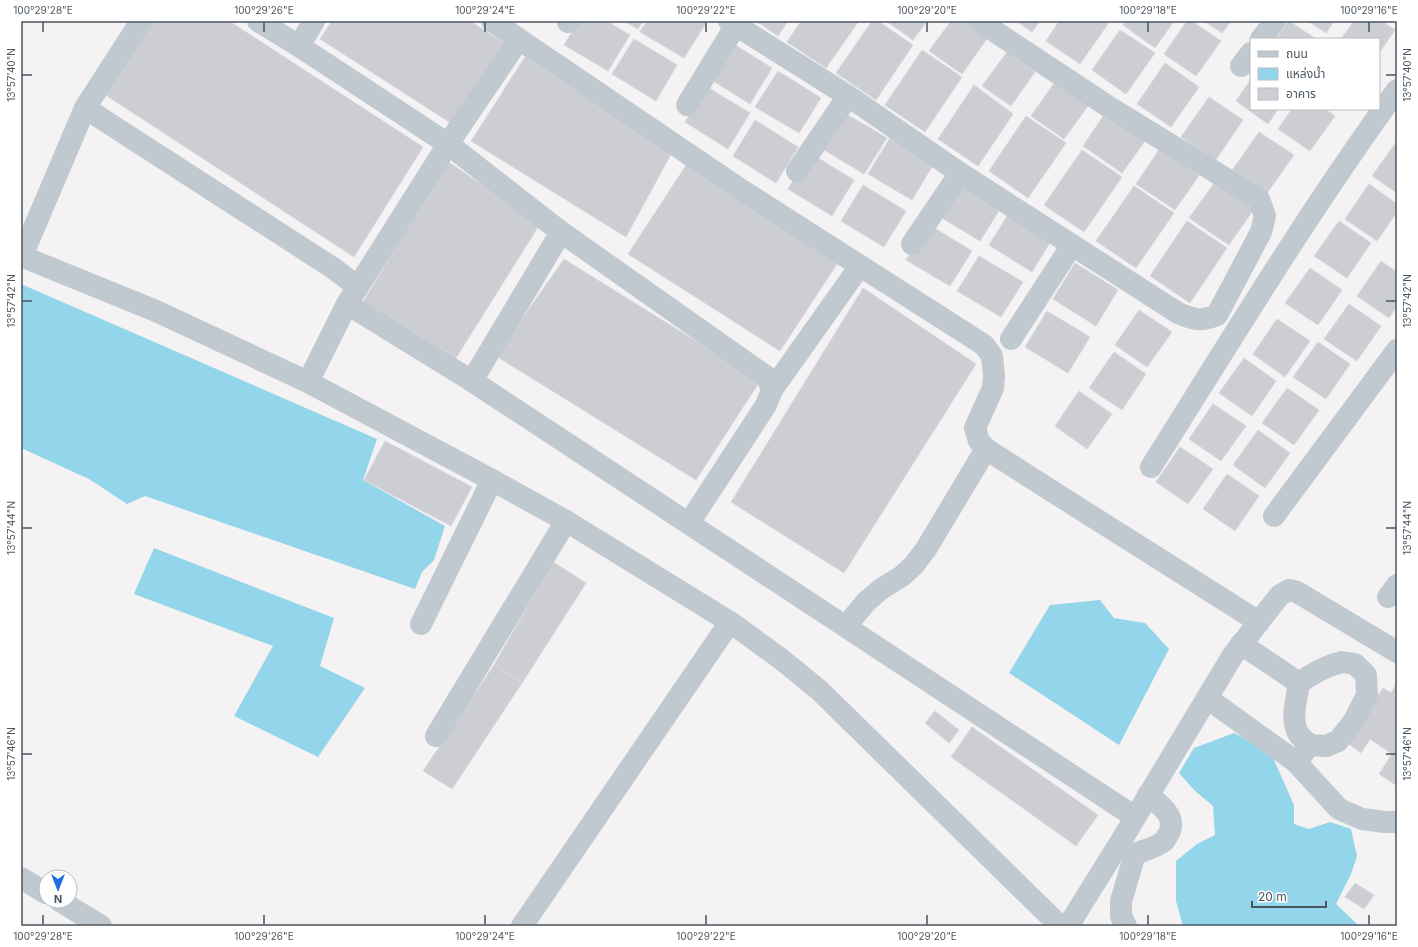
<svg xmlns="http://www.w3.org/2000/svg" width="1418" height="947" font-family="Inter,'Noto Sans Thai',sans-serif">
	<style>
		.water { fill: #93d5ea }
		.building { fill: #cdced4; stroke: #d7d8dd }
		.lines { fill: none; stroke-linecap: round; stroke-linejoin: round }
		.minor { stroke: #c1c9d0; stroke-width: 22 }
		.ticks { fill: none; stroke: #4a555f; stroke-width: 1.5 }
		.neatline { fill: none; stroke: #4a555f; stroke-width: 1.5 }
		.ticks-label { font-size: 10px; text-anchor: middle; fill: #4a555f }
	</style>
	<rect width="100%" height="100%" fill="#f4f2f2"/>
	<g class="water">
		<path d="M21,284l356,155 -14,41 82,46 -11,34 -12,12 -7,17 -270,-93 -18,8 -38,-25 -68,-31z"/>
		<path d="M154,548l180,70 -14,48 45,22 -47,69 -84,-41 39,-70 -139,-52z"/>
		<path d="M1100,600l14,18 31,5 24,26 -50,96 -110,-72 41,-68z"/>
		<path d="M1234,733l36,18 24,54v19l15,5 21,-7 21,7 6,27 -6,18 -15,30 23,22h-176l-7,-25v-40l21,-17 18,-9 -2,-29 -19,-16 -15,-17 15,-25z"/>
	</g>
	<g class="building">
		<path d="M150,21h79l194,126 -69,110 -250,-163z"/>
		<path d="M332,21h138l36,23 -49,83 -137,-88z"/>
		<path d="M579,21h27l24,14 -22,36 -44,-26z"/>
		<path d="M624,21h19l-5,8z"/>
		<path d="M647,21h56l3,2 -22,35 -44,-26z"/>
		<path d="M756,21h32l-10,15z"/>
		<path d="M801,21h58l-33,47 -39,-26z"/>
		<path d="M872,21h6l35,24 -37,55 -40,-27z"/>
		<path d="M886,21h41l-14,19z"/>
		<path d="M951,21h23l17,12 -29,41 -33,-23z"/>
		<path d="M1016,21h24l-8,11z"/>
		<path d="M1059,21h45l4,3 -28,40 -34,-23z"/>
		<path d="M1126,21h48l-19,27 -32,-23z"/>
		<path d="M1187,21h5l29,20 -25,35 -32,-22z"/>
		<path d="M1204,21h27l-9,12z"/>
		<path d="M1289,21l27,18h-40z"/>
		<path d="M1308,21h26l-8,12z"/>
		<path d="M1354,21h28l13,9 -16,23v-14h-38z"/>
		<path d="M1120,30l35,23 -29,41 -34,-24z"/>
		<path d="M634,39l43,26 -21,36 -44,-27z"/>
		<path d="M729,41l43,27 -22,36 -43,-27z"/>
		<path d="M922,50l40,27 -37,55 -40,-27z"/>
		<path d="M1007,52l28,20 -24,34 -29,-20z"/>
		<path d="M525,57l146,97 -45,83 -155,-96z"/>
		<path d="M1165,63l34,24 -28,40 -34,-23z"/>
		<path d="M778,71l43,27 -22,35 -44,-26z"/>
		<path d="M1057,79l34,23 -27,37 -33,-23z"/>
		<path d="M1251,79v30h27l-10,15 -32,-23z"/>
		<path d="M974,85l39,29 -35,52 -40,-27z"/>
		<path d="M707,87l43,26 -22,36 -43,-27z"/>
		<path d="M1209,97l34,23 -28,41 -34,-24z"/>
		<path d="M1108,109l40,28 -26,36 -39,-27z"/>
		<path d="M1292,109h33l10,7 -25,35 -32,-22z"/>
		<path d="M843,112l44,26 -23,36 -43,-26z"/>
		<path d="M1026,116l40,27 -38,55 -39,-27z"/>
		<path d="M755,120l43,27 -22,36 -43,-27z"/>
		<path d="M1259,132l35,23 -29,41 -34,-24z"/>
		<path d="M890,138l43,27 -21,35 -44,-26z"/>
		<path d="M1397,141v52l-25,-17z"/>
		<path d="M1161,147l39,27 -25,36 -39,-26z"/>
		<path d="M1082,150l40,27 -38,55 -40,-27z"/>
		<path d="M810,153l44,27 -22,36 -44,-27z"/>
		<path d="M447,161l93,63 -84,134 -93,-56z"/>
		<path d="M687,164l152,97 -59,90 -152,-97z"/>
		<path d="M959,179l43,27 -22,35 -43,-26z"/>
		<path d="M1215,182l39,27 -25,36 -40,-27z"/>
		<path d="M1369,184l28,20v8l-20,29 -32,-22z"/>
		<path d="M863,185l43,26 -22,36 -43,-26z"/>
		<path d="M1134,186l40,27 -38,55 -40,-27z"/>
		<path d="M1011,210l43,26 -22,36 -43,-27z"/>
		<path d="M1187,221l40,27 -37,55 -40,-27z"/>
		<path d="M1339,221l32,22 -24,35 -33,-22z"/>
		<path d="M928,224l44,27 -22,35 -44,-26z"/>
		<path d="M979,256l44,26 -22,35 -44,-26z"/>
		<path d="M564,259l196,122 -64,99 -200,-124z"/>
		<path d="M1381,261l16,11v34l-8,12 -32,-22z"/>
		<path d="M1075,263l43,27 -22,36 -43,-27z"/>
		<path d="M1310,268l32,22 -24,35 -33,-22z"/>
		<path d="M863,288l113,76 -132,209 -113,-71z"/>
		<path d="M1349,304l32,22 -24,35 -33,-22z"/>
		<path d="M1139,310l33,22 -25,35 -32,-22z"/>
		<path d="M1047,311l43,26 -22,36 -43,-26z"/>
		<path d="M1277,319l33,22 -25,36 -32,-23z"/>
		<path d="M1318,342l32,22 -24,35 -33,-22z"/>
		<path d="M1114,352l32,22 -24,36 -33,-22z"/>
		<path d="M1244,358l32,23 -24,35 -33,-23z"/>
		<path d="M1287,388l32,22 -25,35 -32,-22z"/>
		<path d="M1079,391l33,23 -25,35 -32,-23z"/>
		<path d="M1213,404l33,22 -25,35 -32,-22z"/>
		<path d="M1258,430l32,23 -25,35 -32,-23z"/>
		<path d="M385,441l87,46 -21,39 -87,-46z"/>
		<path d="M1180,447l33,22 -25,35 -32,-22z"/>
		<path d="M1227,474l32,22 -24,35 -32,-22z"/>
		<path d="M553,562l33,21 -64,100 -28,-18z"/>
		<path d="M494,665l28,18 -70,106 -29,-18z"/>
		<path d="M1397,683v103l-18,-12 13,-20 -22,-15 -9,14 -14,-10 36,-55 8,5z"/>
		<path d="M935,711l24,19 -10,13 -24,-20z"/>
		<path d="M972,727l126,88 -22,31 -125,-89z"/>
		<path d="M1355,883l19,12 -10,14 -19,-12z"/>
	</g>
	<g class="lines">
		<g class="minor">
			<path d="M258,21l41,25 149,98 113,88 206,145 5,13 -6,15 -77,118"/>
			<path d="M492,21l251,170 241,154 8,11 2,21 -1,11 -18,40 4,13 7,8 91,58 182,115"/>
			<path d="M729,21l119,75 112,77 218,140c17,7 22,9 39,2l44,-83 4,-16 -6,-17 -153,-94 -127,-84"/>
			<path d="M568,22l1,-1"/>
			<path d="M1261,39l14,-18"/>
			<path d="M299,46l15,-25"/>
			<path d="M1241,66l10,-13"/>
			<path d="M687,105l49,-80"/>
			<path d="M85,108l248,160 25,19"/>
			<path d="M797,171l51,-75"/>
			<path d="M912,244l48,-71"/>
			<path d="M21,256l135,55 152,71 184,98 74,41 164,101 51,37 38,31 241,236"/>
			<path d="M22,256l63,-148 56,-87"/>
			<path d="M347,304l125,77 663,436"/>
			<path d="M1011,339l61,-94"/>
			<path d="M472,381l89,-149"/>
			<path d="M308,382l39,-78 101,-160 71,-105"/>
			<path d="M772,390l88,-124"/>
			<path d="M1151,467c80,-127 158,-256 246,-377"/>
			<path d="M1274,516l123,-166"/>
			<path d="M1388,597l9,-12"/>
			<path d="M421,624l71,-144"/>
			<path d="M846,626l20,-24 15,-13 21,-13 12,-11 12,-16 60,-100"/>
			<path d="M1241,644l58,39"/>
			<path d="M1342,662l13,2 11,11 1,20 -13,26 -16,20 -12,5 -16,-1c-3,-3 -7,-6 -10,-9 -11,-14 -3,-38 -1,-53 14,-10 26,-17 43,-21z"/>
			<path d="M1207,698l89,64"/>
			<path d="M436,736l130,-215"/>
			<path d="M1310,745l-14,17 43,47 23,10 23,3h12"/>
			<path d="M21,878l25,15"/>
			<path d="M60,901l41,25"/>
			<path d="M522,926l208,-304"/>
			<path d="M1068,926l53,-85 112,-186 47,-60 9,-5 8,2 100,60"/>
			<path d="M1126,926l-5,-10v-15l14,-47c9,-4 21,-6 29,-13 2,-2 3,-5 5,-8 8,-17 -9,-28 -21,-38"/>
		</g>
	</g>
	<path class="ticks" d="M43,22v10M264,22v10M485,22v10M706,22v10M927,22v10M1148,22v10M1369,22v10M22,75h10M1386,75h10M22,301h10M1386,301h10M22,528h10M1386,528h10M22,754h10M1386,754h10M43,915v10M264,915v10M485,915v10M706,915v10M927,915v10M1148,915v10M1369,915v10"/>
	<rect width="1418" height="947" fill="none" stroke="#ffffff" stroke-width="44"/>
	<rect x="1250" y="38" width="130" height="72" fill="#ffffff" stroke="#b7bbbf"/>
	<rect x="1258" y="51" width="20" height="6" fill="#c1c9d0" stroke="#b7bbbf"/>
	<text x="1286" y="58" font-size="12" fill="#4a555f">ถนน</text>
	<rect x="1258" y="68" width="20" height="12" fill="#93d5ea" stroke="#b7bbbf"/>
	<text x="1286" y="78" font-size="12" fill="#4a555f">แหล่งน้ำ</text>
	<rect x="1258" y="88" width="20" height="12" fill="#cdced4" stroke="#b7bbbf"/>
	<text x="1286" y="98" font-size="12" fill="#4a555f">อาคาร</text>
	<g transform="translate(58 889) rotate(180)"><circle r="19" fill="#ffffff" stroke="#b7bbbf"/>
	<path d="M0-3L7 15L0 10L-7 15Z" fill="#216ee0"/>
	<text y="-6" font-size="11" font-weight="bold" text-anchor="middle" fill="#4a555f">N</text>
	</g>
	<path d="M1252 901v6h74v-6" fill="none" stroke="#4a555f" stroke-width="2"/>
	<text x="1258" y="901" font-size="12" fill="#4a555f" stroke="#ffffff" stroke-width="3" paint-order="stroke">20 m</text>
	<rect x="22" y="22" width="1374" height="903" class="neatline"/>
	<g class="ticks-label">
		<text x="43" y="14">100°29'28"E</text>
		<text x="264" y="14">100°29'26"E</text>
		<text x="485" y="14">100°29'24"E</text>
		<text x="706" y="14">100°29'22"E</text>
		<text x="927" y="14">100°29'20"E</text>
		<text x="1148" y="14">100°29'18"E</text>
		<text x="1369" y="14">100°29'16"E</text>
		<text transform="translate(1407 75) rotate(-90)" y="4">13°57'40"N</text>
		<text transform="translate(11 75) rotate(-90)" y="4">13°57'40"N</text>
		<text transform="translate(1407 301) rotate(-90)" y="4">13°57'42"N</text>
		<text transform="translate(11 301) rotate(-90)" y="4">13°57'42"N</text>
		<text transform="translate(1407 528) rotate(-90)" y="4">13°57'44"N</text>
		<text transform="translate(11 528) rotate(-90)" y="4">13°57'44"N</text>
		<text transform="translate(1407 754) rotate(-90)" y="4">13°57'46"N</text>
		<text transform="translate(11 754) rotate(-90)" y="4">13°57'46"N</text>
		<text x="43" y="940">100°29'28"E</text>
		<text x="264" y="940">100°29'26"E</text>
		<text x="485" y="940">100°29'24"E</text>
		<text x="706" y="940">100°29'22"E</text>
		<text x="927" y="940">100°29'20"E</text>
		<text x="1148" y="940">100°29'18"E</text>
		<text x="1369" y="940">100°29'16"E</text>
	</g>
</svg>
